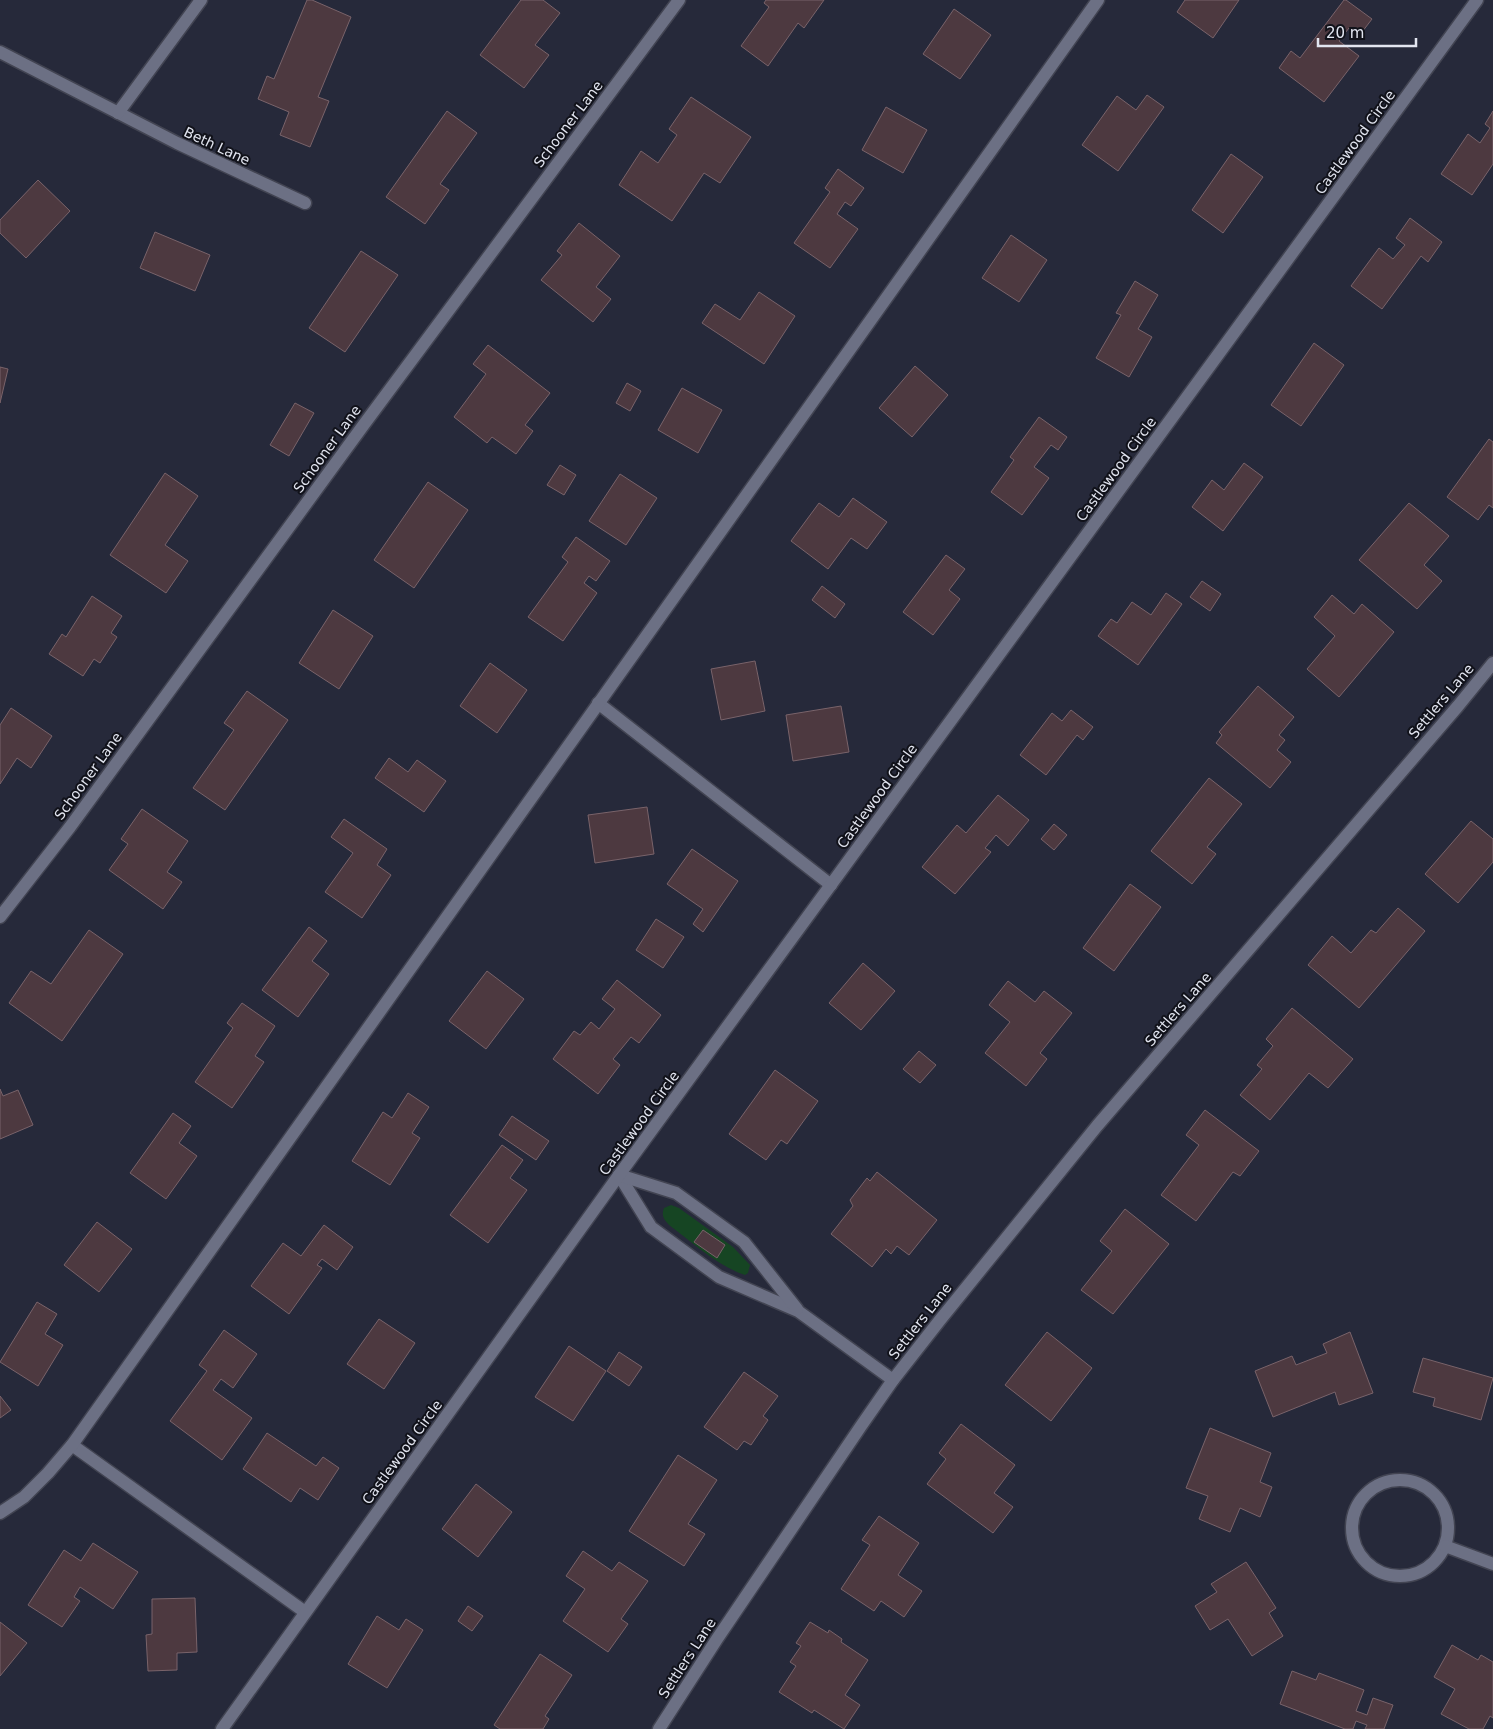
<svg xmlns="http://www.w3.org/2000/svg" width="1493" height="1729" font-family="'DejaVu Sans',sans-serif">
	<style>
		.green { fill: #164523 }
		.building { fill: #4d3940; stroke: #79636a }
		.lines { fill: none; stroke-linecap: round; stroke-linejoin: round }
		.minor-casing { stroke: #424452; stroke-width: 15 }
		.minor { stroke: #6c7084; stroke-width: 12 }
		.labels { text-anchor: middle; stroke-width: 4; stroke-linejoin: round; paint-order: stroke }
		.street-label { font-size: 14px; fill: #e2e5f0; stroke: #11121a }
	</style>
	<rect width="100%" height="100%" fill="#26293a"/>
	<path class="green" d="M671,1205l8,3 54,39 17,18 -2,8 -3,2c-28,-9 -53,-33 -76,-50 -5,-6 -8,-9 -5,-17z"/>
	<g class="building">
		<path d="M307,0h5l39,17 -33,80 11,4 -19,46 -30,-12 9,-23 -31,-13 9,-23 7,3z"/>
		<path d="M521,0h22l17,13 -25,32 14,10 -25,33 -44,-33z"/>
		<path d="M766,0h58l-20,28 -6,-5 -30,43 -27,-20 28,-39 -5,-4z"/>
		<path d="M1185,0h54l-26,38 -36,-26z"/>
		<path d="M1344,0h2l26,19 -13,17 -10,-8 -10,13 20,15 -35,46 -45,-34 12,-17 9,7z"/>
		<path d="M954,9l37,26 -31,44 -37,-25z"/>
		<path d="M1147,95l17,12 -46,64 -36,-26 35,-49 19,14z"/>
		<path d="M691,97l60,40 -31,46 -16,-10 -32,48 -53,-36 22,-34 17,12 19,-28 -8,-6z"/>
		<path d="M886,107l41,23 -24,43 -41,-23z"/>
		<path d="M447,111l30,22 -37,51 9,6 -24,34 -39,-27z"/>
		<path d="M1493,111v53l-21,31 -31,-21 27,-40 12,9 10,-15 -5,-4z"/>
		<path d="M1231,154l32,23 -40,56 -31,-23z"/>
		<path d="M838,169l26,19 -13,18 -6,-4 -8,12 21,15 -28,39 -36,-25 36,-51 -5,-4z"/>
		<path d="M38,180l32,31 -44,47 -26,-25v-13z"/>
		<path d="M1410,218l32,24 -14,20 -7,-6 -39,53 -31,-23 28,-38 14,11 12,-14 -9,-7z"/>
		<path d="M579,223l41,33 -24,31 15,12 -18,23 -52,-42 21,-25 -5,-4z"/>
		<path d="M155,232l55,23 -15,36 -55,-23z"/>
		<path d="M1011,235l36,25 -28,42 -37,-24z"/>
		<path d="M361,251l37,24 -53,77 -36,-24z"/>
		<path d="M1135,281l23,14 -20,34 14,8 -23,40 -33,-19 25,-43 -5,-2z"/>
		<path d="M759,292l36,24 -31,48 -62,-41 13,-19 25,16z"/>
		<path d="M1314,343l30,22 -43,61 -30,-21z"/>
		<path d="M488,345l62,48 -25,32 8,6 -17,23 -24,-17 -5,6 -33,-26 32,-43 -13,-10z"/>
		<path d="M915,366l33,29 -36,42 -33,-29z"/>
		<path d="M0,367l8,2 -8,34z"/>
		<path d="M627,383l14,8 -11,20 -14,-8z"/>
		<path d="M682,388l40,22 -24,43 -40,-23z"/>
		<path d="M295,403l19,10 -25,43 -19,-11z"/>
		<path d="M1039,417l28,20 -9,13 -7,-5 -17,22 15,11 -27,37 -31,-23 23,-32 -4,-3z"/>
		<path d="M1489,439l4,3v66l-4,-3 -11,15 -31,-23z"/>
		<path d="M1244,463l19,14 -40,54 -31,-24 20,-27 12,10z"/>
		<path d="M560,465l16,10 -12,20 -17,-10z"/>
		<path d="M165,473l33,23 -33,49 23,16 -22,32 -56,-38z"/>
		<path d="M620,474l37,24 -31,47 -37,-24z"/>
		<path d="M428,482l40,28 -54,78 -40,-28z"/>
		<path d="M853,498l34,24 -20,27 -16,-11 -23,31 -37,-28 28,-38 20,14z"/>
		<path d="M1409,503l40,33 -25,29 18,16 -25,28 -58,-49z"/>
		<path d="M576,537l34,24 -14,20 -7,-5 -5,7 13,10 -34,48 -35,-24 40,-55 -6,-5z"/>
		<path d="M946,555l19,14 -16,21 11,9 -27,36 -30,-23z"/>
		<path d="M1202,581l19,13 -11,17 -20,-14z"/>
		<path d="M822,586l23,18 -10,14 -23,-18z"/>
		<path d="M1166,593l16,11 -44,61 -40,-29 13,-17 6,4 15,-21 19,13z"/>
		<path d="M1332,595l22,19 8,-10 32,28 -55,65 -32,-28 28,-33 -21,-19z"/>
		<path d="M92,596l30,20 -11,17 6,4 -17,26 -6,-4 -11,17 -34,-22 13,-20 4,3z"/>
		<path d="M333,610l40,26 -34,53 -40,-26z"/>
		<path d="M755,661l10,50 -44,9 -10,-51z"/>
		<path d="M490,663l37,27 -30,43 -37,-27z"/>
		<path d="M1258,686l36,31 -15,18 6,5 -8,10 14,12 -21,26 -54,-45 6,-8 -3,-3z"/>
		<path d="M247,691l41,29 -63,90 -32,-22 41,-58 -10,-7z"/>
		<path d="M841,706l8,46 -56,9 -7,-46z"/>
		<path d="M11,708l41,28 -21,32 -14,-10 -17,26v-59z"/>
		<path d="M1071,710l22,17 -10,13 -6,-5 -31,40 -26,-20 32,-42 10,8z"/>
		<path d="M389,758l19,14 9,-12 29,21 -22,31 -49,-34z"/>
		<path d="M1209,778l33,26 -35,43 9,7 -24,30 -41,-33z"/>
		<path d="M998,795l31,25 -21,26 -12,-11 -11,13 6,4 -36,42 -33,-27 35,-42 9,8z"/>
		<path d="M647,807l7,47 -59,9 -7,-48z"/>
		<path d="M142,809l46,32 -21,31 15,10 -19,27 -54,-39 19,-26 -7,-5z"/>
		<path d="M344,819l43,30 -10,16 14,10 -29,43 -37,-26 28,-39 -22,-16z"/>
		<path d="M1471,821l22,18v23l-35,41 -33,-29z"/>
		<path d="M1054,824l13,11 -13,15 -13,-11z"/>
		<path d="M692,849l46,32 -35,51 -10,-8 10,-15 -36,-25z"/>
		<path d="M1130,884l31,23 -47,64 -31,-23z"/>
		<path d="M1398,908l27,23 -66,77 -51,-43 24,-29 19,17 20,-23 5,3z"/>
		<path d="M656,919l28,18 -21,31 -27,-18z"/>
		<path d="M309,927l18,14 -15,20 17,13 -31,43 -36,-27z"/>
		<path d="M89,930l34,24 -61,87 -53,-38 22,-32 20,13z"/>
		<path d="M863,963l32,28 -34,39 -32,-27z"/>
		<path d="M487,971l37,28 -38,50 -37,-28z"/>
		<path d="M617,980l44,35 -22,28 -8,-6 -18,22 7,6 -22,29 -45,-35 21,-28 6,4 11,-13 8,7 16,-20 -13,-10z"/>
		<path d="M1008,981l27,21 9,-11 28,22 -32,40 7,6 -21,27 -41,-33 25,-31 -21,-17z"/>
		<path d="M242,1003l33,23 -20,30 9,6 -32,46 -37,-26 38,-54 -6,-5z"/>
		<path d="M1292,1008l61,51 -25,29 -19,-15 -39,47 -30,-25 22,-26 -5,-4 16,-19 -7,-7z"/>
		<path d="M919,1051l17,14 -16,18 -17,-14z"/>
		<path d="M775,1070l43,31 -31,43 -6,-4 -15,20 -37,-26z"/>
		<path d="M0,1089l3,7 15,-6 15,35 -33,14z"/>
		<path d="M408,1093l21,14 -17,26 8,5 -30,47 -38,-24 31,-49 9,6z"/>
		<path d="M1205,1110l54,41 -19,25 -7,-4 -37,49 -35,-26 38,-50 -13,-10z"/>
		<path d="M173,1113l18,13 -12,17 18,13 -31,43 -36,-26z"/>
		<path d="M512,1116l37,25 -13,19 -37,-25z"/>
		<path d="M502,1145l21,15 -13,18 17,12 -39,53 -38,-28z"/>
		<path d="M877,1172l60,48 -28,35 -12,-9 -6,8 -5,-5 -14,18 -41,-33 22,-28 -3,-6 17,-22 3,3z"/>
		<path d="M1125,1209l44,35 -56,70 -32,-24 31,-39 -12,-10z"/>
		<path d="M97,1222l35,27 -33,43 -35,-27z"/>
		<path d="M324,1225l29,22 -16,23 -15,-11 -5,6 5,3 -33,46 -38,-28 32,-43 18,13z"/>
		<path d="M703,1230l22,15 -8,13 -23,-16z"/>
		<path d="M37,1302l20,12 -12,20 18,11 -25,41 -38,-24z"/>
		<path d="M379,1319l36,24 -31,46 -37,-25z"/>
		<path d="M224,1330l33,24 -24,34 -12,-9 -8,11 39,28 -30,42 -52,-39 37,-50 -8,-6z"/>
		<path d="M1047,1332l45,36 -41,53 -46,-36z"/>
		<path d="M1350,1332l23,61 -34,12 -4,-13 -62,25 -18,-46 37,-15 4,9 31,-12 -4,-9z"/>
		<path d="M569,1346l37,25 -33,50 -38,-24z"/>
		<path d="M619,1352l23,15 -13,19 -22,-15z"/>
		<path d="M1423,1358l70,20 -12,42 -48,-14 2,-8 -22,-6z"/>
		<path d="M744,1372l34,24 -15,20 5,4 -17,25 -7,-4 -7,9 -33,-23z"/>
		<path d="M0,1396l11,14 -11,8z"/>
		<path d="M961,1424l54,41 -21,28 19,14 -20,26 -66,-49 19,-25 -7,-6z"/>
		<path d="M1210,1428l61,25 -11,29 12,5 -12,30 -20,-9 -10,24 -31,-13 9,-23 -22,-8z"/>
		<path d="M267,1433l49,33 7,-9 16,11 -21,32 -18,-12 -9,14 -48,-33z"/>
		<path d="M678,1455l39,25 -29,44 17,10 -21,32 -55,-35z"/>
		<path d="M476,1484l36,28 -34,45 -36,-28z"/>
		<path d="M879,1516l40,27 -21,32 24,16 -18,26 -23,-16 -7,10 -33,-22 29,-44 -8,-5z"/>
		<path d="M93,1543l45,29 -25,37 -33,-22 -6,10 6,4 -18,26 -34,-22 36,-55 17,11z"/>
		<path d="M583,1551l29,20 7,-9 29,19 -27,38 7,5 -20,28 -45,-31 22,-32 -19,-13z"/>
		<path d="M1246,1562l30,46 -7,5 14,23 -31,20 -24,-37 -18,11 -15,-24 22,-14 -6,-8z"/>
		<path d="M195,1598l2,54 -20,1v17l-29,1 -2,-36 6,-1v-35z"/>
		<path d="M468,1606l15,10 -11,15 -14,-10z"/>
		<path d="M377,1616l22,14 7,-11 17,11 -36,58 -39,-24z"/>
		<path d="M0,1622l27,21 -27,33z"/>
		<path d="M810,1622l18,11 1,-3 13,9 -1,3 27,18 -23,35 15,10 -16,24 -30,-19 -2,3 -33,-21 17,-26 -6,-4 11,-16 -5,-3z"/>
		<path d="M1452,1645l26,15 3,-5 12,7v56l-3,-2 -7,13h-14l-28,-15 14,-25 -21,-12z"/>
		<path d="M540,1654l32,21 -27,41 4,3 -6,10h-43l-6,-4z"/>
		<path d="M1292,1671l24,9 3,-7 45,17 -8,21 11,4 6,-17 20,7 -9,24h-19l2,-4 -11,-4 -3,8h-8l-65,-25z"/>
	</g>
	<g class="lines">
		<defs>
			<g id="minor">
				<path d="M0,52l177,91 128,60"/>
				<path d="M118,113l83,-113"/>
				<path d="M598,703l233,182"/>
				<path d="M0,917l70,-90 295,-404 314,-423"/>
				<path d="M619,1175l32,52 68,50 79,34 95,69"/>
				<path d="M619,1175l57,18 68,49 53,67"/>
				<path d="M72,1445l233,167"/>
				<circle cx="1400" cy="1528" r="48"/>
				<path d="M0,1513l24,-16 24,-24 24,-28 1026,-1445"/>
				<path d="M1445,1546l48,18"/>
				<path d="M222,1729l397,-554 858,-1175"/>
				<path d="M659,1729l58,-90 144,-213 32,-46 47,-60 157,-194 361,-420 35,-43"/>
			</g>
		</defs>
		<use href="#minor" class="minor-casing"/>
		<use href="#minor" class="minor"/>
	</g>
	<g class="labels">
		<g class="street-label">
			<text transform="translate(568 124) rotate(-53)" y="5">Schooner Lane</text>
			<text transform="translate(1355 142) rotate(-54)" y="5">Castlewood Circle</text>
			<text transform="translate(217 146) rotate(25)" y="5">Beth Lane</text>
			<text transform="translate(327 449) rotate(-54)" y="5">Schooner Lane</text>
			<text transform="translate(1116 469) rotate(-54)" y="5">Castlewood Circle</text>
			<text transform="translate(1441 701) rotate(-50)" y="5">Settlers Lane</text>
			<text transform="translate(88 776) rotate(-54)" y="5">Schooner Lane</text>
			<text transform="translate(877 796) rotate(-54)" y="5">Castlewood Circle</text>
			<text transform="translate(1178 1009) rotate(-49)" y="5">Settlers Lane</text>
			<text transform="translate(639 1123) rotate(-54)" y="5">Castlewood Circle</text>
			<text transform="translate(920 1321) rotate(-52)" y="5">Settlers Lane</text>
			<text transform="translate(402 1452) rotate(-54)" y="5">Castlewood Circle</text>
			<text transform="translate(687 1658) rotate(-57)" y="5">Settlers Lane</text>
		</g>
	</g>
	<path d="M1318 38v8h98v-8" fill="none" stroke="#e2e5f0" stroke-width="2.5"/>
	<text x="1326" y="38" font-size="15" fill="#e2e5f0" stroke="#11121a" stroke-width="4" paint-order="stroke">20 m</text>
</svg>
